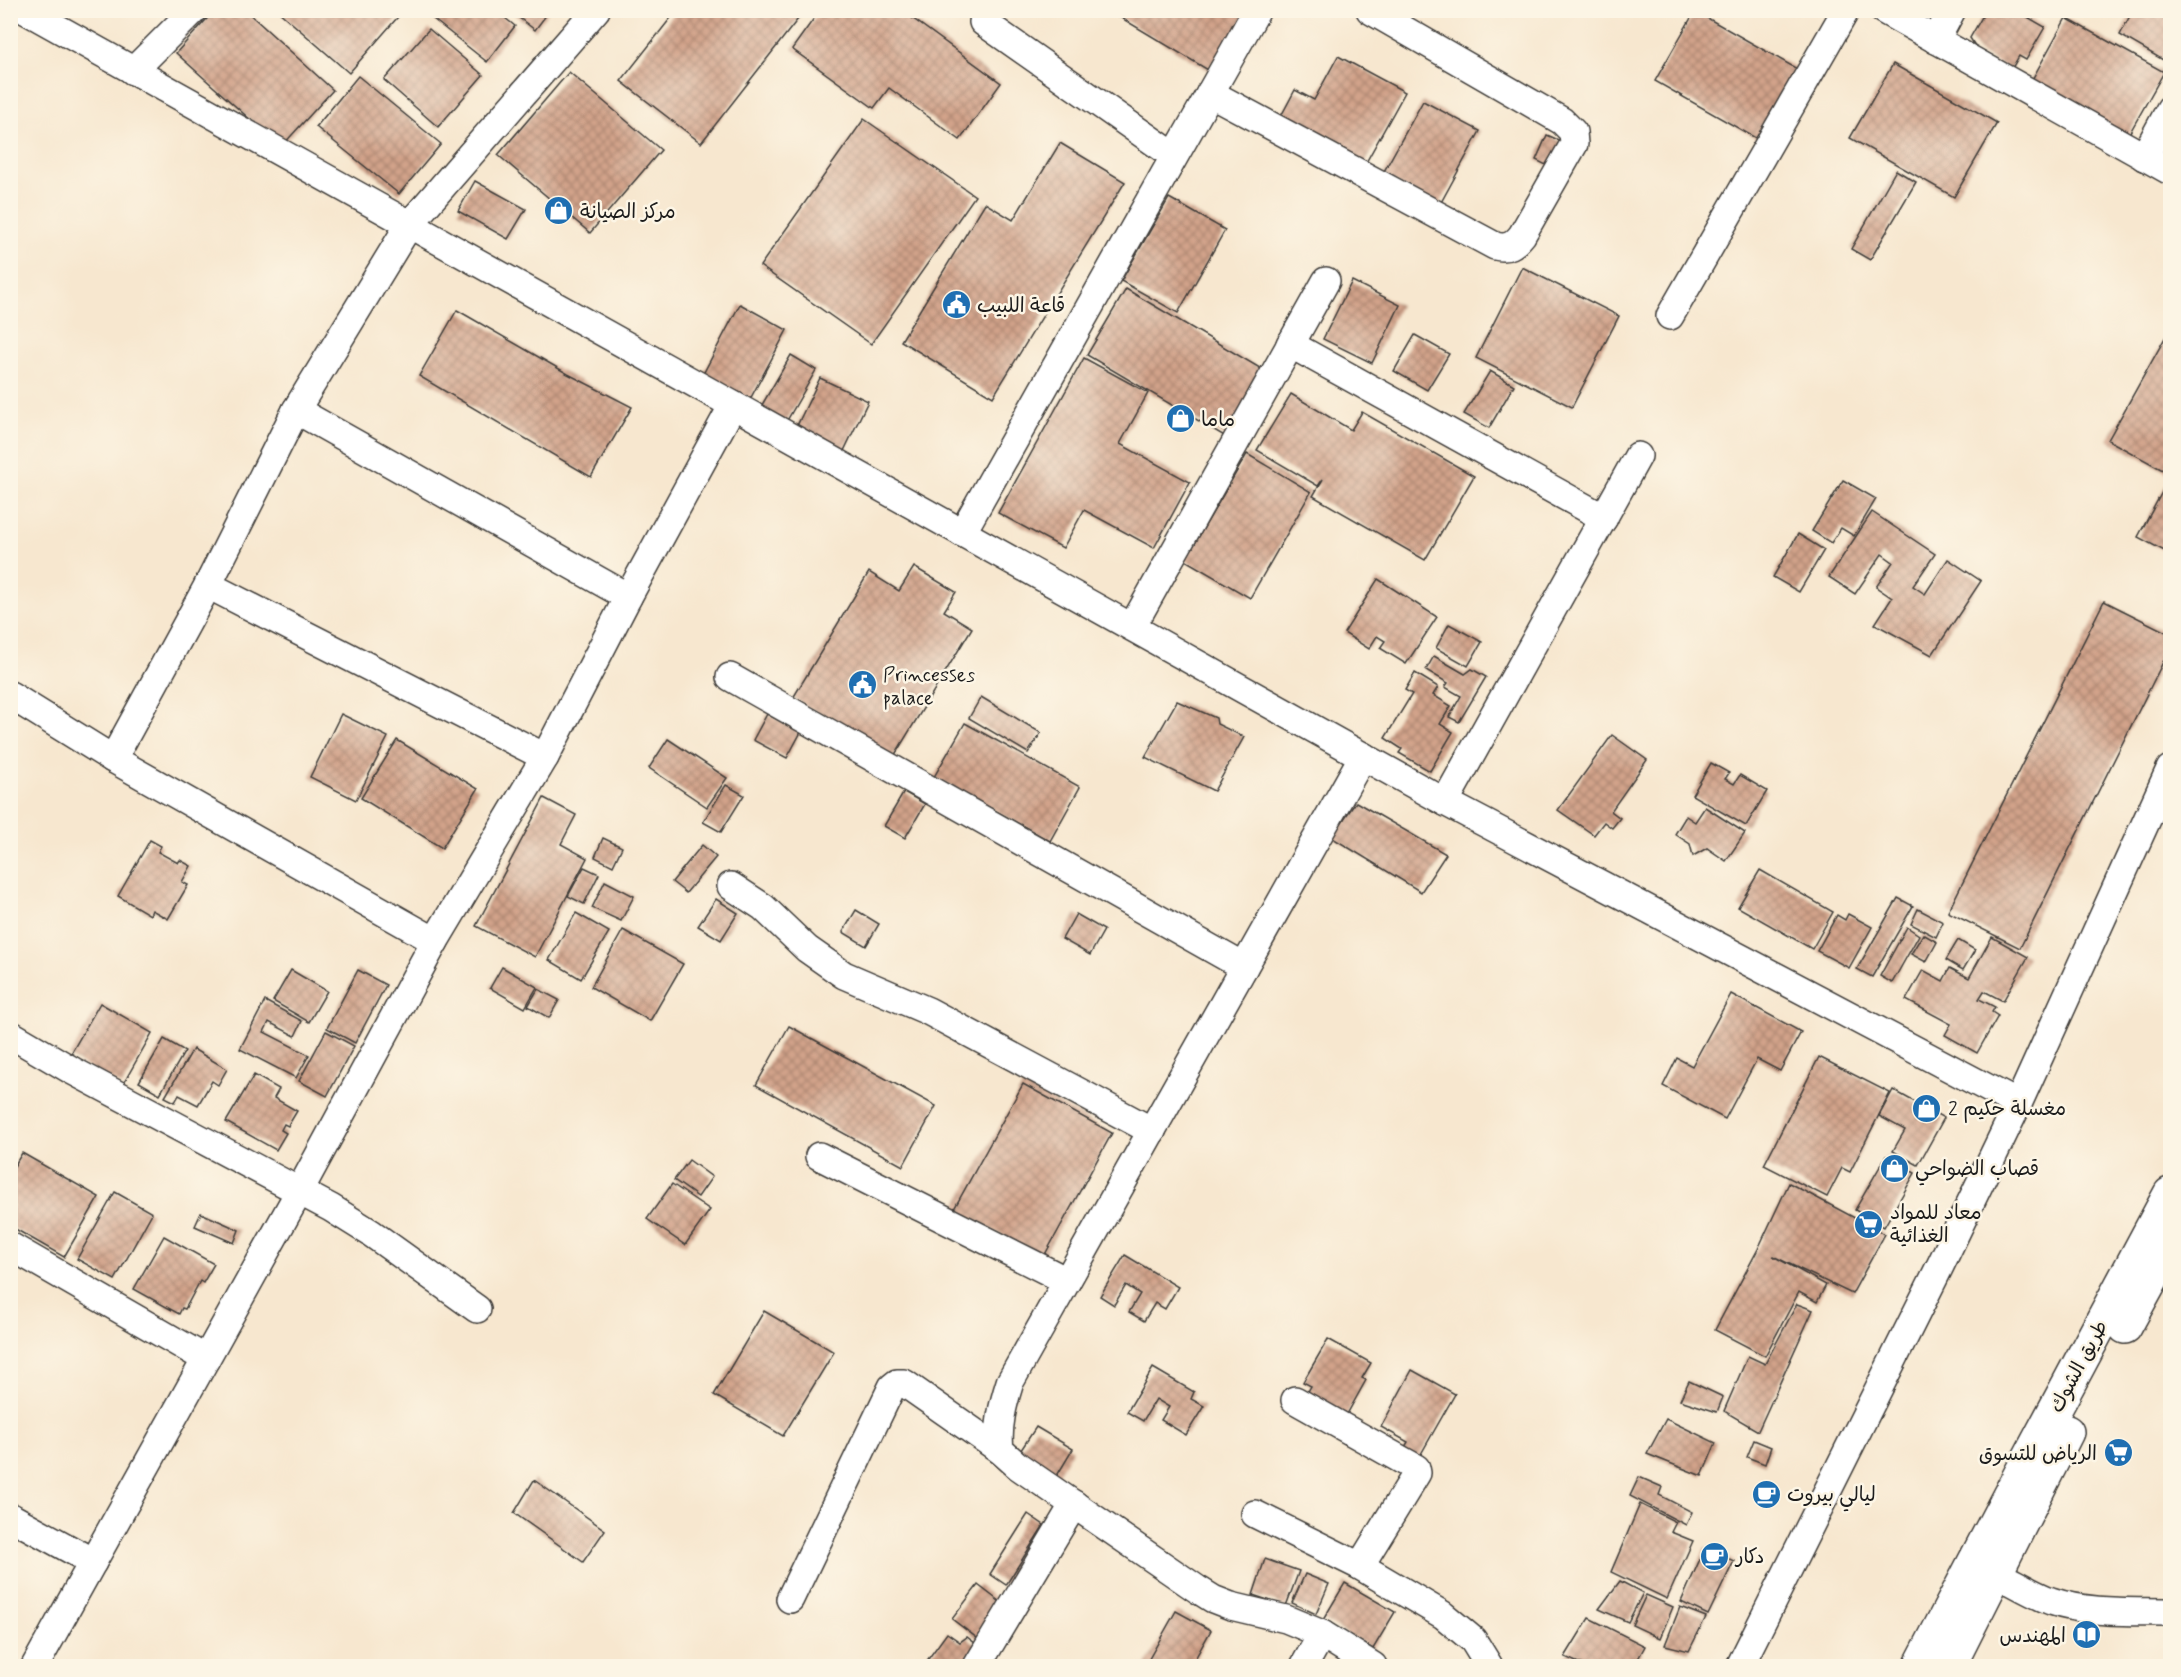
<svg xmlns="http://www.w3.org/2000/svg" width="2181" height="1677" font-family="Mynerve,'Playpen Sans Arabic',sans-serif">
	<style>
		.building { fill: url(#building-cross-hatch) }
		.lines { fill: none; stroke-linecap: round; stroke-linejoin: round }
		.minor-casing { stroke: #3d3a37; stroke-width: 30 }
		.primary-casing { stroke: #3d3a37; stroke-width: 36 }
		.minor { stroke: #fff; stroke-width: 27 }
		.primary { stroke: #fff; stroke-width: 33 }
		.labels { text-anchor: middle; stroke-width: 5; stroke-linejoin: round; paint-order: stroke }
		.poi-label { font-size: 20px; fill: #1c1c1c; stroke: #fcf5e5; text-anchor: start }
		.street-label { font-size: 20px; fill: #1c1c1c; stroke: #fcf5e5 }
	</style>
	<defs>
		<pattern id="building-cross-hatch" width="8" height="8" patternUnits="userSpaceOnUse" patternTransform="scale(1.5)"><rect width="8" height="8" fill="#d2a38a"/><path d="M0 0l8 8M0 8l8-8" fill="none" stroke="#aa8470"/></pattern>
	</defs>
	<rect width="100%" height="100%" fill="#fcf5e5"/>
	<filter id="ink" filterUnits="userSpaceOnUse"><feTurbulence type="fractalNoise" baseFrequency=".0167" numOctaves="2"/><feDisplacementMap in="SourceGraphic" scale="12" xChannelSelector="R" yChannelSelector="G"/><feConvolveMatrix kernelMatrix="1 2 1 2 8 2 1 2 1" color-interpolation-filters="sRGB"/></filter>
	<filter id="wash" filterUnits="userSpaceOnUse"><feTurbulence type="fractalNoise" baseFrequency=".008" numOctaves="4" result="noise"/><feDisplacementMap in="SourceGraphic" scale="24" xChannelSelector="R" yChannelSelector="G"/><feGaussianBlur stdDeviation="1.35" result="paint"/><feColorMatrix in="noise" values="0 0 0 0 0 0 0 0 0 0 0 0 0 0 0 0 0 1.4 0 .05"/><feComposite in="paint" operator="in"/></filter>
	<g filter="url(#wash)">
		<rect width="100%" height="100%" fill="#f7e7cf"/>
		<g id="blocks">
			<g class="building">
				<path d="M215,10h30l88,80 -52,57 -105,-94z"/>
				<path d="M277,10h127l-55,63z"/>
				<path d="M440,10h55l20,16 -28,36 -54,-43z"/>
				<path d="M509,10h41l-15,20z"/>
				<path d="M677,10h128l-104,133 -80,-62z"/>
				<path d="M820,10h81l100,73 -41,57 -71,-52 -15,20 -82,-59z"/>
				<path d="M1108,10h142l-37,63z"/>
				<path d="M1986,10h29l30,17 -19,33 -7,-4 -8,14 -32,-18 -9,-14z"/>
				<path d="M2133,10h37v54l-50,-29z"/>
				<path d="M1695,11l104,59 -40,70 -104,-59z"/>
				<path d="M2066,18l98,54 -39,69 -97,-54z"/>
				<path d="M429,29l54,46 -45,52 -54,-47z"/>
				<path d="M1338,56l67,36 -41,74 -85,-46 16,-30 19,10z"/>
				<path d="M1893,64l104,59 -43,74 -104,-59z"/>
				<path d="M569,72l92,78 -71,83 -92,-78z"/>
				<path d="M358,76l83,68 -42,50 -83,-67z"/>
				<path d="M1423,101l57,30 -41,75 -57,-31z"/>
				<path d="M864,119l111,77 -104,148 -111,-78z"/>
				<path d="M1547,135l18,8 -11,26 -18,-9z"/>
				<path d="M1060,143l65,39 -132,215 -92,-56 84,-138 28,17z"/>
				<path d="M1896,170l20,12 -46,78 -19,-11z"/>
				<path d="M475,181l51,28 -18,30 -50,-28z"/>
				<path d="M1169,198l56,32 -47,83 -57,-32z"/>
				<path d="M1522,267l97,49 -47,91 -96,-49z"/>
				<path d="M1352,281l48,24 -28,58 -49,-24z"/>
				<path d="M1126,289l139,82 -39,66 -139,-82z"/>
				<path d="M740,304l47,26 -39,73 -47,-25z"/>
				<path d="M457,310l111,64 64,33 -41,70 -172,-101z"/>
				<path d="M2170,329v145l-62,-34z"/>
				<path d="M1415,335l34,19 -22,36 -33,-19z"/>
				<path d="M791,355l25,15 -31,54 -26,-14z"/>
				<path d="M1084,358l64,35 -28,51 70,38 -36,66 -70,-38 -21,38 -65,-35z"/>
				<path d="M1490,371l24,14 -25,43 -25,-14z"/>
				<path d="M820,378l48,23 -27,56 -48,-23z"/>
				<path d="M1291,394l60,36 11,-18 112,64 -49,84 -112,-64 10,-17 -5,7 -61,-36z"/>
				<path d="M1247,454l64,38 -61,106 -65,-38z"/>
				<path d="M2170,477v77l-32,-17z"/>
				<path d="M1843,480l33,19 -22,37 -13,-8 -10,15 -19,-12z"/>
				<path d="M1872,512l63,42 -22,32 12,8 23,-35 33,22 -49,74 -57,-31 17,-26 -16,-11 17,-25 -11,-8 -27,40 -26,-17z"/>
				<path d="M1798,534l26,16 -25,42 -26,-15z"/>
				<path d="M914,567l42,25 -12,19 28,17 -79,130 -100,-60 76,-126 30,19z"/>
				<path d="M1378,579l59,38 -31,47 -26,-16 5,-7 -8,-5 -8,13 -25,-16z"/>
				<path d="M2104,601l66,33v14l-150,300 -72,-36z"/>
				<path d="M1449,624l33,18 -14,24 -32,-18z"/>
				<path d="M1434,656l31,18 7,-5 14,8 -27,45 -10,-5 12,-21 -16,-9 3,-4 -22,-13z"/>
				<path d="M1415,673l23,14 -5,8 18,11 -11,18 13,8 -23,39 -31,-18 3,-4 -17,-11 27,-44 -7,-4z"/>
				<path d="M981,697l60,36 -13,20 -59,-35z"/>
				<path d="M1177,701l39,17 1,6 27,13 -30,54 -69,-34z"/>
				<path d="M341,714l47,23 -32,63 -46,-23z"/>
				<path d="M767,714l34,18 -14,26 -34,-18z"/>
				<path d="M965,723l115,64 -30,54 -116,-64z"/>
				<path d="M1612,735l35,25 -36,51 9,7 -8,10 -8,-6 -10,13 -36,-25z"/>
				<path d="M668,739l59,39 -20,29 -58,-39z"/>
				<path d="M397,740l81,49 -36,59 -81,-50z"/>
				<path d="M1711,763l18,10 -4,6 9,5 6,-9 27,16 -21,35 -54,-31z"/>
				<path d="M726,785l18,10 -23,37 -18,-10z"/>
				<path d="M904,792l21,12 -20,34 -21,-12z"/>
				<path d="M544,798l32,17 -15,29 26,14 -52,99 -59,-31z"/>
				<path d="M1356,802l90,52 -25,38 -90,-55z"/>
				<path d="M1705,807l40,26 -19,28 -19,-13 -14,8 -3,-12 -15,-10 11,-18 9,6z"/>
				<path d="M603,838l19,9 -9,19 -18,-9z"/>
				<path d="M150,840l11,6 -3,6 20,11 2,-3 11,6 -9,16 6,3 -20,34 -16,-9 -2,5 -32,-19z"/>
				<path d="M702,845l14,12 -30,36 -14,-11z"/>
				<path d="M584,867l15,7 -15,30 -16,-8z"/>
				<path d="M1760,870l73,42 -21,37 -74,-42z"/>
				<path d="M605,881l29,15 -13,25 -29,-13z"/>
				<path d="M1898,898l15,8 -41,71 -15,-8z"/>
				<path d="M716,899l22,14 -17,27 -23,-14z"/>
				<path d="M1918,909l25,13 -7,15 -25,-13z"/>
				<path d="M856,910l23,14 -13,22 -23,-14z"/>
				<path d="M576,913l33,19 -28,47 -32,-19z"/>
				<path d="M1076,914l28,16 -14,25 -28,-16z"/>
				<path d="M1848,914l24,13 -23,41 -32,-17 20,-36 8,5z"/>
				<path d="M1907,927l12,8 -27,48 -12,-7z"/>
				<path d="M623,930l60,34 -33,57 -59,-34z"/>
				<path d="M1923,934l14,8 -11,20 -15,-8z"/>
				<path d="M1992,937l36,20 -25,44 -19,-10 -5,8 16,8 -3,5 6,4 -21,37 -32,-18 6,-11 -45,-24 17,-30 20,11 7,-13 19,10z"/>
				<path d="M1958,940l17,10 -12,20 -17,-10z"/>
				<path d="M502,967l35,20 -12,21 -35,-20z"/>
				<path d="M291,970l36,21 -18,31 -36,-21z"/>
				<path d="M358,970l28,15 -31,58 -28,-15z"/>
				<path d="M538,989l21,11 -10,18 -21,-12z"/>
				<path d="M1731,994l70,38 -21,39 -23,-12 -32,60 -62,-33 14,-28 15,8z"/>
				<path d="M265,1001l37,20 -7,15 -26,-14 -5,10 45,23 -13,23 -56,-29z"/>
				<path d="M100,1003l52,30 -30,53 -53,-29z"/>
				<path d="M789,1026l147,80 -33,60 -147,-81z"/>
				<path d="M326,1031l28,15 -27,50 -28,-15z"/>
				<path d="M164,1039l21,12 -25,43 -21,-12z"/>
				<path d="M193,1049l34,20 -9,16 -6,-4 -14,24 -19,-10 -4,7 -10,-5z"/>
				<path d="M1819,1057l71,36 -40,79 -8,-4 -15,29 -63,-32z"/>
				<path d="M254,1075l25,14 -5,9 23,13 -9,15 -4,-2 -3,6 5,3 -10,17 -50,-28z"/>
				<path d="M1023,1084l89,49 -69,125 -89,-49z"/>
				<path d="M1893,1090l51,28 -26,47 -25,-14 12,-21 -26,-14z"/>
				<path d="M22,1153l77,44 -35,60 -54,-31v-53z"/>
				<path d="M1886,1156l29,17 -31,54 -29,-17z"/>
				<path d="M689,1160l23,17 -14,20 -24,-17z"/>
				<path d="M1789,1183l96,51 -33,60 -79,-38 53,29 -9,17 -18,-10 -34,64 -50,-26 43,-81z"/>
				<path d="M672,1184l38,26 -25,35 -38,-26z"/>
				<path d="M115,1192l37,21 -37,67 -38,-21z"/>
				<path d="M201,1213l38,17 -5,13 -39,-17z"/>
				<path d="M164,1236l50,28 -11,19 -3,-2 -15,28 -3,-1 -3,6 -45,-25z"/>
				<path d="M1125,1255l53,32 -13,22 -10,-6 -11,18 -15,-9 11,-18 -14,-9 -12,20 -14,-9z"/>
				<path d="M1797,1304l16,6 -55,121 -34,-20 24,-55 17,8z"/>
				<path d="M764,1311l70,41 -51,84 -69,-41z"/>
				<path d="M1328,1339l43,24 -9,15 4,2 -20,36 -40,-21 5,-9 -8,-4z"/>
				<path d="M1153,1368l41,24 -3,7 13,7 -18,29 -25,-15 8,-13 -13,-8 -13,22 -16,-9z"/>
				<path d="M1412,1370l43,24 -38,67 -15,-9 6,-10 -27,-15z"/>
				<path d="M1689,1381l34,16 -6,15 -37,-12z"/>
				<path d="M1666,1419l50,24 -14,33 -55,-22z"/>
				<path d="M1036,1427l37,22 -18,30 -38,-23z"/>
				<path d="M1754,1440l17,7 -6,17 -18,-7z"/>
				<path d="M1639,1477l23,10 -3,8 33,17 -6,13 -56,-29z"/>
				<path d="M534,1480l71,50 -22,32 -69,-49z"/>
				<path d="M1640,1504l36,18 -5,10 22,9 -26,58 -56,-27z"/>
				<path d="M1028,1514l16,11 -38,60 -16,-11z"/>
				<path d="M1705,1548l29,13 -26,54 -27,-13z"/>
				<path d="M1265,1559l34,12 -13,35 -33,-11z"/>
				<path d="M1305,1574l24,10 -13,30 -24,-11z"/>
				<path d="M1620,1581l23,12 -15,29 -29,-13z"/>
				<path d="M1345,1583l50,29 -22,37 -50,-29z"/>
				<path d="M978,1585l26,20 -19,39 -33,-25z"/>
				<path d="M1646,1595l27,12 -13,31 -28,-13z"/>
				<path d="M1680,1607l26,10 -17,34 -24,-6z"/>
				<path d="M1176,1611l35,19 -20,36h-46z"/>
				<path d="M1589,1618l56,28 -11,20h-49l-20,-9z"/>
				<path d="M947,1633l13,9 7,-5 13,10 -14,19h-43z"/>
			</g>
		</g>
	</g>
	<g filter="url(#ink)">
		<use href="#blocks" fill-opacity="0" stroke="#3d3a37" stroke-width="1.5"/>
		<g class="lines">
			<defs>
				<g id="minor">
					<path d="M25,10l1420,792 573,302"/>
					<path d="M1883,10l287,161"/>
					<path d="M983,22l191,134"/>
					<path d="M1936,40l16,-30"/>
					<path d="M133,71l61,-61"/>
					<path d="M1210,93l285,153c13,3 19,-1 27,-11l52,-91 -1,-12 -11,-11 -192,-111"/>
					<path d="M2144,157l26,-48"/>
					<path d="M1670,316l176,-306"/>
					<path d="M1290,344l314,174"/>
					<path d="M296,410l332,187"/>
					<path d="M962,533l295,-523"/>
					<path d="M208,585l337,172"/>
					<path d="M1132,627l194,-346"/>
					<path d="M730,677l514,290"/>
					<path d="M10,695l103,64 322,182"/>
					<path d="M1363,756l-353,626c-7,22 -13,45 -10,68l18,16 179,123 16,10 18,7 55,13 36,15 51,32"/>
					<path d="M113,759l95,-174 88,-175 113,-185 187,-215"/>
					<path d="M1445,802l193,-346"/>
					<path d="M731,886l32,21 44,42 37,26 84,36 224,120"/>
					<path d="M10,1034l63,37 258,137 40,25 106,76"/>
					<path d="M819,1156l248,125"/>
					<path d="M10,1246l196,113"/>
					<path d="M1295,1400l121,68 1,5 -57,93"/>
					<path d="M1255,1514l105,52 83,49 30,25 16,26"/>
					<path d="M11,1517l82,45"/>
					<path d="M1997,1574c18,9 35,20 54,27 38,13 80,10 119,11"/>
					<path d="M790,1599l102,-212 5,-4h7l96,67"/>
					<path d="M35,1666l265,-476 135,-249 110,-184 83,-160 105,-192"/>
					<path d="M977,1666l97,-162"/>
					<path d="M1304,1666l18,-32"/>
					<path d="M1740,1666l200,-400 78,-162 152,-335"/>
				</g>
				<g id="primary">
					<path d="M2125,1327l45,-82"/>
					<path d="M1920,1666l101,-193 149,-279"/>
					<path d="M1949,1666l118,-234"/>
				</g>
			</defs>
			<use href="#minor" class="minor-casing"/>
			<use href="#primary" class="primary-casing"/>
			<use href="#minor" class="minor"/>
			<use href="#primary" class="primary"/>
		</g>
	</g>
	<defs>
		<symbol id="shop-disc" viewBox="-11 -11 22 22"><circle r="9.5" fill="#1f6fb2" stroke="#fcf5e5"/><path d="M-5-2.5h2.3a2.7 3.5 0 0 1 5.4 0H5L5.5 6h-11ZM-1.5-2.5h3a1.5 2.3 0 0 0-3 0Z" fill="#fff"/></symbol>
		<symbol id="civic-disc" viewBox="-11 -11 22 22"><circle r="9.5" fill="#1f6fb2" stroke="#fcf5e5"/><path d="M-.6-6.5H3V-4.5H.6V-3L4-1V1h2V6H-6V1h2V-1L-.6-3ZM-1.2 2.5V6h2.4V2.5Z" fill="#fff"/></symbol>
		<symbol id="supermarket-disc" viewBox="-11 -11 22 22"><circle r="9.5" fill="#1f6fb2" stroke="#fcf5e5"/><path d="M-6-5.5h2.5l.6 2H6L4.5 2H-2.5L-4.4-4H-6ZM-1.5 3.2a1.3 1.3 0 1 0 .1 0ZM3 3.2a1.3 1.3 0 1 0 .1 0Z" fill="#fff"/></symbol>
		<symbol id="cafe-disc" viewBox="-11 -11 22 22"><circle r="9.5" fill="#1f6fb2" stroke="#fcf5e5"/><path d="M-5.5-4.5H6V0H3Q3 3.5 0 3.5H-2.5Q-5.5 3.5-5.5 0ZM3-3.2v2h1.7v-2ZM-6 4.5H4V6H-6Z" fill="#fff"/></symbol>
		<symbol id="library-disc" viewBox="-11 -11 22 22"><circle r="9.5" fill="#1f6fb2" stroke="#fcf5e5"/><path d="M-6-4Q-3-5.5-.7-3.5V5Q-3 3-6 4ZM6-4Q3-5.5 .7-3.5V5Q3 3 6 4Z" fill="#fff"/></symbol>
	</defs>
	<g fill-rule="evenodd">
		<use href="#shop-disc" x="542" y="194" width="33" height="33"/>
		<use href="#civic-disc" x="940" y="288" width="33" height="33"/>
		<use href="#shop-disc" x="1164" y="402" width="33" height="33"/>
		<use href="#civic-disc" x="846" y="668" width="33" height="33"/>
		<use href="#shop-disc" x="1910" y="1092" width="33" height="33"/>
		<use href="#shop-disc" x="1878" y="1152" width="33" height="33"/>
		<use href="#supermarket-disc" x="1852" y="1208" width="33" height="33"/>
		<use href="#supermarket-disc" x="2102" y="1436" width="33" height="33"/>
		<use href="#cafe-disc" x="1750" y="1478" width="33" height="33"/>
		<use href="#cafe-disc" x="1698" y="1540" width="33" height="33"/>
		<use href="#library-disc" x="2070" y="1618" width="33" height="33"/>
	</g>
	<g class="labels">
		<g class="poi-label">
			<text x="580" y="218">مركز الصيانة</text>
			<text x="977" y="312">قاعة اللبيب</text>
			<text x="1201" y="426">ماما</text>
			<text x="883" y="681">Princesses<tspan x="883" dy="23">palace</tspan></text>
			<text x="1948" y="1115">مغسلة حكيم 2</text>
			<text x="1915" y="1175">قصاب الضواحي</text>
			<text x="1890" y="1219">معاد للمواد<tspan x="1890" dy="23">الغذائية</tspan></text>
			<text x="2097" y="1460" text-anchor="end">الرياض للتسوق</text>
			<text x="1787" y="1501">ليالي بيروت</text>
			<text x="1736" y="1563">دكار</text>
			<text x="2066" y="1642" text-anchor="end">المهندس</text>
		</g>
		<g class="street-label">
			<text transform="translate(2078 1366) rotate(-62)" y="7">طريق الشوك</text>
		</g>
	</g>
	<rect width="2181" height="1677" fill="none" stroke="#fcf5e5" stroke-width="36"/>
</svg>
